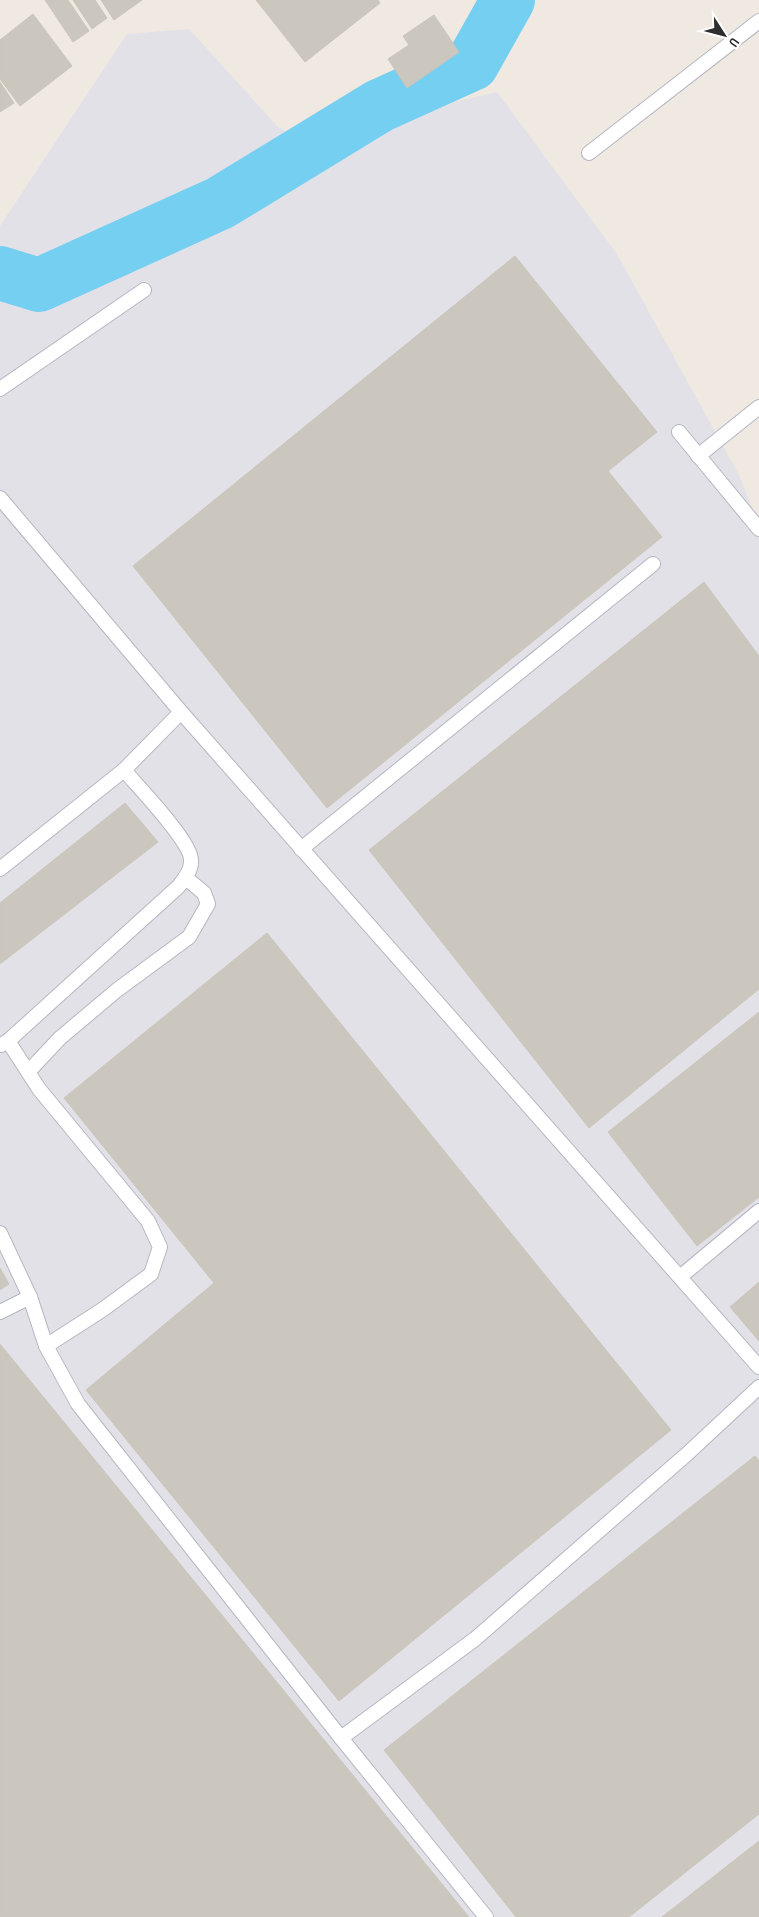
<svg xmlns="http://www.w3.org/2000/svg" width="759" height="1917" font-family="'Sofia Sans Condensed',sans-serif">
	<style>
		.industrial { fill: #e3e1e8 }
		.lines { fill: none; stroke-linecap: round; stroke-linejoin: round }
		.river { stroke: #75cff0; stroke-width: 54 }
		.building { fill: #cbc7bf; stroke: #cbc5ba }
		.service-casing { stroke: #b4b7c1; stroke-width: 16 }
		.service { stroke: #fff; stroke-width: 14 }
	</style>
	<rect width="100%" height="100%" fill="#efe9e1"/>
	<path class="industrial" d="M189,29l89,98 63,32 82,-50 74,-17 120,162 122,221 20,51v1391h-759v-1691l127,-192z"/>
	<g class="lines">
		<path class="river" d="M0,273l39,12 181,-82 159,-97 93,-42 36,-64"/>
	</g>
	<g class="building">
		<path d="M45,0h23l21,31 -16,11z"/>
		<path d="M73,0h22l12,18 -15,11z"/>
		<path d="M101,0h41l-28,20z"/>
		<path d="M256,0h122l2,3 -75,59z"/>
		<path d="M33,14l39,52 -52,40 -20,-27v-39z"/>
		<path d="M434,15l25,37 -52,36 -19,-29 21,-14 -6,-9z"/>
		<path d="M0,82l14,21 -14,9z"/>
		<path d="M515,256l142,176 -49,39 54,66 -335,271 -194,-242z"/>
		<path d="M704,582l55,74v333l-170,139 -220,-278z"/>
		<path d="M125,803l33,39 -158,122v-61z"/>
		<path d="M267,933l404,497 -332,271 -253,-311 128,-107 -150,-185z"/>
		<path d="M759,1012v185l-62,49 -89,-114z"/>
		<path d="M0,1268l9,16 -9,6z"/>
		<path d="M759,1282v59l-29,-34z"/>
		<path d="M0,1344l469,573h-469z"/>
		<path d="M755,1456l4,5v353l-130,103h-113l-132,-167z"/>
		<path d="M759,1841v76h-97z"/>
	</g>
	<g class="lines">
		<defs>
			<g id="service">
				<path d="M589,153l170,-132"/>
				<path d="M0,389l144,-99"/>
				<path d="M679,432l80,97"/>
				<path d="M698,456l61,-49"/>
				<path d="M0,498l181,214 578,655"/>
				<path d="M301,849l352,-285"/>
				<path d="M0,869l124,-99 57,-58"/>
				<path d="M8,1041l31,48 109,132 12,26 -9,27 -49,36 -56,36"/>
				<path d="M1,1045l7,-4 170,-154c6,-7 14,-17 13,-27 0,-19 -53,-73 -67,-90"/>
				<path d="M28,1072l32,-34 57,-48 72,-53 19,-33 -4,-11 -18,-15"/>
				<path d="M0,1233l30,64 16,49 32,58 263,334 145,179"/>
				<path d="M680,1277l79,-66"/>
				<path d="M0,1312l30,-15"/>
				<path d="M341,1738l134,-99 212,-185 72,-67"/>
			</g>
		</defs>
		<use href="#service" class="service-casing"/>
		<use href="#service" class="service"/>
	</g>
	<g transform="translate(724 35) rotate(126)" stroke="#ffffff" stroke-width="4" paint-order="stroke">
	<path d="M0-4L9 19L0 12L-9 19Z" fill="#2e2e2e"/>
	<text y="-8" font-size="14" font-weight="bold" text-anchor="middle" fill="#2e2e2e">U</text>
	</g>
</svg>
